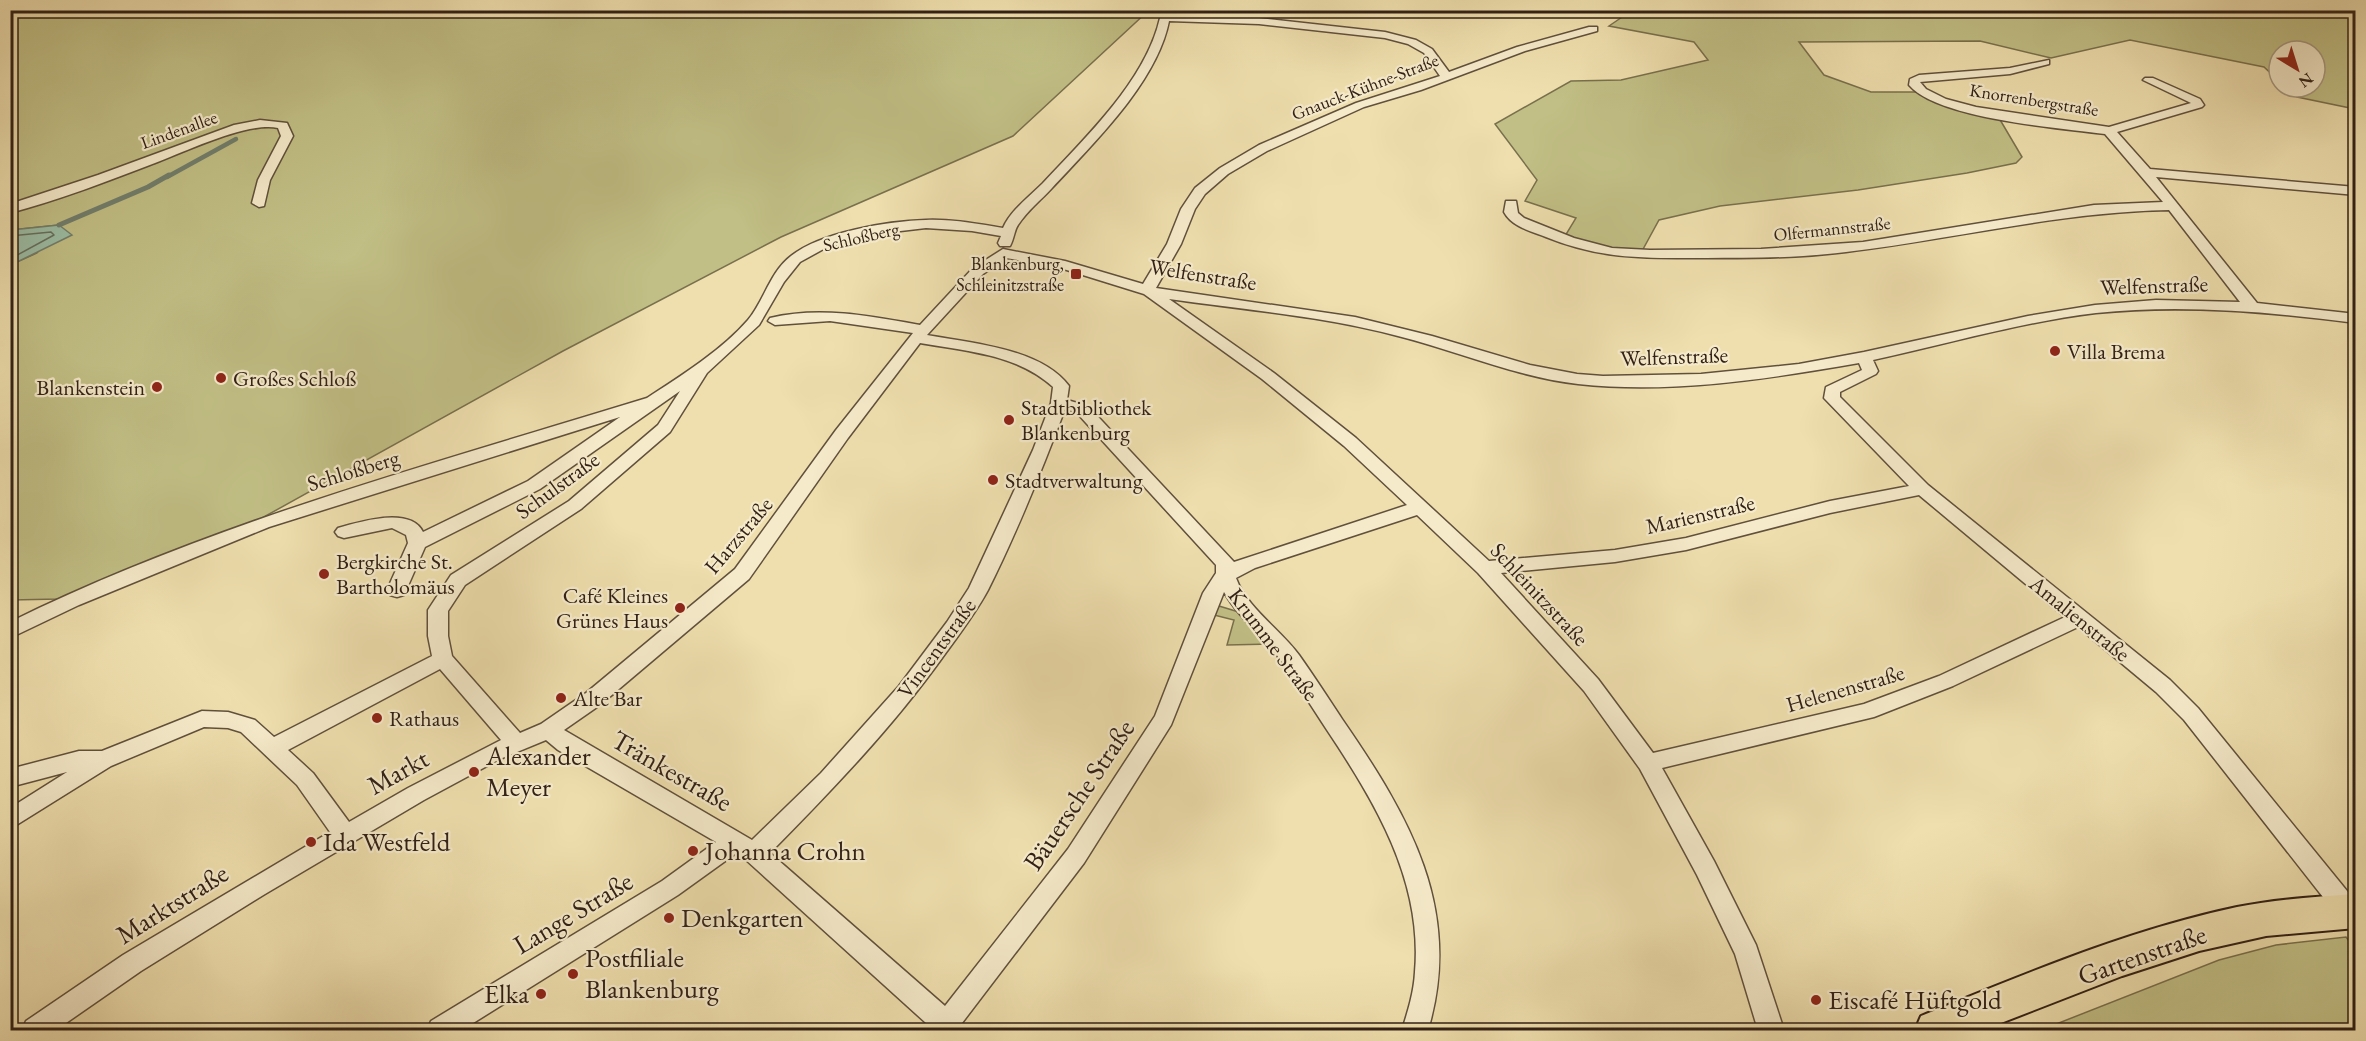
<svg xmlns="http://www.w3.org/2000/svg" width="2366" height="1041" font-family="'EB Garamond',serif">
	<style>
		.green { fill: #c1bf85; stroke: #79704e; stroke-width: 1.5 }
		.water { fill: #9bbda5; stroke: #717e6c; stroke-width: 1.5 }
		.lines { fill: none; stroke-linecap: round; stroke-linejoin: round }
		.shore { stroke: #666e5e; stroke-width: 1.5 }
		.stream-far1 { stroke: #717e6c; stroke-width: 4.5 }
		.stream { stroke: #717e6c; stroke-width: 5 }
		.street-casing { stroke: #60503c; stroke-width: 3 }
		.primary-casing { stroke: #312016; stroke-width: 4 }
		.street { fill: #f5eaca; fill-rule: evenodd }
		.primary { fill: #efdfae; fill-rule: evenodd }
		.poi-dot { fill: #8f2418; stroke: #f5eaca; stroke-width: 2 }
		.labels { text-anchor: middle; stroke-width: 4.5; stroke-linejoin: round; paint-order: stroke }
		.far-street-label { font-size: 18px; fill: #312016; stroke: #f5eaca }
		.far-poi-label { font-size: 18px; fill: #312016; stroke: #f5eaca; text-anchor: end }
		.street-label { font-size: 22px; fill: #312016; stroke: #f5eaca }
		.poi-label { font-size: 22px; fill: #312016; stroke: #f5eaca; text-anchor: start }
		.near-poi-label { font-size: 27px; fill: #312016; stroke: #f5eaca; text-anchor: start }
		.near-street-label { font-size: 27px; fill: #312016; stroke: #f5eaca }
	</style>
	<rect width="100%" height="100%" fill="#efdfae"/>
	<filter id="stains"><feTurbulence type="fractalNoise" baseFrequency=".00333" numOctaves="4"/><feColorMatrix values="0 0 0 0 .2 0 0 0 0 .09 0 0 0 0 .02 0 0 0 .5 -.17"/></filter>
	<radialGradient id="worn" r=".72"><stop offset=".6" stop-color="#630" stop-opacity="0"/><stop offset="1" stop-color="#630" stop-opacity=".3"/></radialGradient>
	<g class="green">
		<path d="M11,11h1137l-135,125 -232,101 -218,114 -301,167 -203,81 -48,1 -1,-335 27,-12 22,-28 -48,5z"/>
		<path d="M1631,11h724v98l-58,-12 -11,-10h29v-36h-36v30l-15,-14 -134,-27 -79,18 -71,-17 -181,1 25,33 47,17h46l21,11 61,15 23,39 -6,6 -49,10 -109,17 -138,16 -61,14 -17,31h-27l-50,-15 11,-18 -51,-17 12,-21 -42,-56 76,-43 50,-1 87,-20 -14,-18 -85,-16z"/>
		<path d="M1219,606l23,7 31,31 -46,1 7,-25 -20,-5z"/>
		<path d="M2346,937l9,12v81h-314l178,-70 57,-15z"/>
	</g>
	<path class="water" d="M59,225l13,10 -61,30v-35z"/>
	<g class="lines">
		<path class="shore" d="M10,236l41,-4 3,3 -44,24"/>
		<path class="stream-far1" d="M167,177l69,-38"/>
		<path class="stream" d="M59,225l89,-38 21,-12"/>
		<defs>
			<g id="street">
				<path d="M1165,15l94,3 126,14 31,8 16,9 17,23 68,-25 72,-20h8v4l-72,20 -104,39 -57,17 -97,44 -39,23 -23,20 -10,15 -14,35 -25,44 199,29 77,19 98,29 47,9 26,2 98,-2 98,-10 65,-12 164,-36 67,-11 61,-5 84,2 -71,-92c-110,2 -215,29 -323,42 -46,6 -94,6 -140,6 -61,0 -103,2 -160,-21 -15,-6 -34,-10 -42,-25l2,-11h10l2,12 6,5 50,20 38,10 38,2 111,-1 102,-7 231,-37 69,-3 -58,-68c-45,-6 -167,-15 -196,-49l1,-6 9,-4 91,-7 39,-8v4l-39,10 -90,8 6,7 20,10 30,8 133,20 82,-24 -48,-23 2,-2h8l47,21 4,6 -2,2 -85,25 33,37 206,18v8l-200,-18 101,126 99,11v9c-87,-11 -173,-19 -260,-10 -75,9 -149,31 -223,47l5,11 -2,3 -36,18v5l88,88 242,195 28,28 158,194v18l-7,3 -8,-3 -157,-200 -28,-28 -78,-65 -125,59 -79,31 -212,51 52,93 42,84 28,85h-26l-23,-76 -38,-79 -57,-106 -56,-78 -106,-118 -61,-58 -162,53 -19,10c11,30 44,51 63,77 15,21 29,43 43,64 67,97 122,191 86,311h-26c6,-19 12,-38 13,-58 8,-91 -40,-170 -88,-242 -16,-24 -31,-49 -48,-72 -17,-23 -41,-41 -55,-66l-53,133 -87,138 -122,160 2,7h-41l3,-7 -180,-163 -11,-6 -57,41 -216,135h-35l4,-9 231,-140 54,-39 -158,-92 -12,-10 -46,19 -76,41 -159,94 -124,77 -85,59h-34l4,-9 97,-66 207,-123 -33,-47 -56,-53 -13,-4 -24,-1 -93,39 -101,63v-21l57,-36 -57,15v-18l69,-18h23l100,-40 26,1 27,8 19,17 158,-81 -4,-20v-26l23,-35 118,-74 89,-76 22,-34 -140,98 -115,58 -21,48 -7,2 -7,-2 -3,-5 21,-47 -2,-8 -14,-7 -48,10 -6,-2 -3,-4 3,-4c22,-6 72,-22 85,4l105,-51 92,-64 -351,110 -190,78 -69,33v-16c203,-100 423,-158 637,-224 34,-22 75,-48 101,-78 16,-19 22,-48 43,-64 30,-24 97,-35 135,-36 26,-1 52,4 77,8 7,-17 27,-32 40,-45 43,-46 103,-103 117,-165zM1169,21l90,3 126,14 23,6 16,9 16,23 -84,27 -97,42 -39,23 -25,20 -14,21 -14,35 -24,40 -78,-23 -62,-12 -30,19 -53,57c-49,-9 -101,-19 -150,-7l-2,3 7,4 55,-4 83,12 -77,97 -101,139 -149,124 -45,31 -21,9 -68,-77 -4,-20v-25l17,-26 116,-76 89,-77 37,-59 52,-48 25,-43 16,-20 29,-16 46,-12 51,-6 46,3 29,5 -3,7 2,3h10c4,-7 4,-15 8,-21 9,-14 23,-25 34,-37 42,-45 105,-106 117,-167zM1006,258l51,9 87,27 118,85 82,67 63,59 -173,57 -146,-156 -21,-6 2,-14c-28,-38 -99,-43 -142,-51l56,-61zM1169,299c77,11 154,17 229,37 60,15 118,41 180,48 93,10 190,-5 281,-21l3,7 -36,17 -2,11 85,88 -79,15 -144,37 -71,12 -126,11 -133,-123 -82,-65zM920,343c46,8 97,11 133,44l-2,16 -18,47 -64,138 -22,34 -48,64 -78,87 -69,67 -188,-110 36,-25 149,-126 99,-141zM1065,409l11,3 140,153v8l-13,20 -48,123 -87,133 -123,157 -175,-153c61,-62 121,-124 172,-195 16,-22 33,-44 46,-68 29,-58 54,-120 77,-181zM1919,495l146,122 -126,59 -75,28 -211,49 -55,-74 -97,-106 114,-11 71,-12 144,-37zM440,669l61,71 -93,48 -59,34 -36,-49 -25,-23z"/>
				<path d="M260,120l27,3 6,13 -23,44 -6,26 -5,1 -7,-4 6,-23 23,-44 -3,-8c-29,-7 -94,24 -123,35 -47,18 -96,37 -145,50v-9l88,-29 136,-50z"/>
			</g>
			<path id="primary" d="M2356,894v34l-90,8 -67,15 -77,25 -139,54h-68l6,-14c102,-41 207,-86 316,-109 39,-8 79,-10 119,-13z"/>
		</defs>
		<use href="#street" class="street-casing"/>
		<use href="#primary" class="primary-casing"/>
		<use href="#street" class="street"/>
		<use href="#primary" class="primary"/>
	</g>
	<g class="poi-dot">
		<rect x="1070" y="268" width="12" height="12" rx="3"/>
		<circle cx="2055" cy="351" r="6"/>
		<circle cx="221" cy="378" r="6"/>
		<circle cx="157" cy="387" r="6"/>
		<circle cx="1009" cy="420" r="6"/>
		<circle cx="993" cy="480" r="6"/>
		<circle cx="324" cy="574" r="6"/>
		<circle cx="680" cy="608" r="6"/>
		<circle cx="561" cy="698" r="6"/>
		<circle cx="377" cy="718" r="6"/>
		<circle cx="474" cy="772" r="6"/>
		<circle cx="311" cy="842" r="6"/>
		<circle cx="693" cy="851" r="6"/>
		<circle cx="669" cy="918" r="6"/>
		<circle cx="573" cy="974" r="6"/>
		<circle cx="541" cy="994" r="6"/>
		<circle cx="1816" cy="1000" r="6"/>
	</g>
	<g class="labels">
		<g class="far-street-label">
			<text transform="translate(1365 87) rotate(-21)" y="6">Gnauck-Kühne-Straße</text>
			<text transform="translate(2034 100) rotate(9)" y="6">Knorrenbergstraße</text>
			<text transform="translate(179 130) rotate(-20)" y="6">Lindenallee</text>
			<text transform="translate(1832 229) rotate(-6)" y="6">Olfermannstraße</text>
			<text transform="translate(861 237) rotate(-13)" y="6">Schloßberg</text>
		</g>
		<g class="far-poi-label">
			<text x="1064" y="270">Blankenburg,<tspan x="1064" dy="21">Schleinitzstraße</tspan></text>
		</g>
		<g class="street-label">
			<text transform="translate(1203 274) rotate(9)" y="8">Welfenstraße</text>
			<text transform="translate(2154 285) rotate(-2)" y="8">Welfenstraße</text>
			<text transform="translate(1674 356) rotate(-2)" y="8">Welfenstraße</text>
			<text transform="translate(353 470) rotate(-17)" y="8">Schloßberg</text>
			<text transform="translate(557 485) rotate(-36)" y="8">Schulstraße</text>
			<text transform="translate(1700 514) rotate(-13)" y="8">Marienstraße</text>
			<text transform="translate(738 535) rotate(-50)" y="8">Harzstraße</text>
			<text transform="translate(1540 594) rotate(47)" y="8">Schleinitzstraße</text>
			<text transform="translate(2080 618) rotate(39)" y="8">Amalienstraße</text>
			<text transform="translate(1274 644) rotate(53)" y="8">Krumme Straße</text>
			<text transform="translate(936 648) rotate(-54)" y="8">Vincentstraße</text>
			<text transform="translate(1845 688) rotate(-16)" y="8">Helenenstraße</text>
		</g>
		<g class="poi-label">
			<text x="2067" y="359">Villa Brema</text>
			<text x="233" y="386">Großes Schloß</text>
			<text x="145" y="395" text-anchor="end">Blankenstein</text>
			<text x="1021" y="415">Stadtbibliothek<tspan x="1021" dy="25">Blankenburg</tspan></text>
			<text x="1005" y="488">Stadtverwaltung</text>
			<text x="336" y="569">Bergkirche St.<tspan x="336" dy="25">Bartholomäus</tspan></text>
			<text x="668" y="603" text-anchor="end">Café Kleines<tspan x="668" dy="25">Grünes Haus</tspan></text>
			<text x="573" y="706">Alte Bar</text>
			<text x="389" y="726">Rathaus</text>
		</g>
		<g class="near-poi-label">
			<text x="486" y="765">Alexander<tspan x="486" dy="31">Meyer</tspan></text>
			<text x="323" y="851">Ida Westfeld</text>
			<text x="705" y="860">Johanna Crohn</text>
			<text x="681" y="927">Denkgarten</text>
			<text x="585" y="967">Postfiliale<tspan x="585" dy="31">Blankenburg</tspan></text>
			<text x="529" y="1003" text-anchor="end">Elka</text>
			<text x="1828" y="1009">Eiscafé Hüftgold</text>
		</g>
		<g class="near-street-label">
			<text transform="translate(672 771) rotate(30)" y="9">Tränkestraße</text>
			<text transform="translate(398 772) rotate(-29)" y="9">Markt</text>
			<text transform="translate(1079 795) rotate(-56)" y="9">Bäuersche Straße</text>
			<text transform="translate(172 904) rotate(-32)" y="9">Marktstraße</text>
			<text transform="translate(573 913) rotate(-31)" y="9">Lange Straße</text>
			<text transform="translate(2142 955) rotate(-19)" y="9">Gartenstraße</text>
		</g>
	</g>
	<rect width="2366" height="1041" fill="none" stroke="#efdfae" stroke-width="36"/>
	<rect x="12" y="12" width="2342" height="1017" fill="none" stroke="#312016" stroke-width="3"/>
	<rect x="18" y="18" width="2330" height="1005" fill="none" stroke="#312016" stroke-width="1.5"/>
	<g transform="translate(2297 69) rotate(142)"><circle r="28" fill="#f5eaca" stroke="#a79982" stroke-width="1.5"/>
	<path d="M0-4.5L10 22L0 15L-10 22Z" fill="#8f2418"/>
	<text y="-9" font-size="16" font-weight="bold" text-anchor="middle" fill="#312016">N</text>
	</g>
	<rect width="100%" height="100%" filter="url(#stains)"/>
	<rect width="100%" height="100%" fill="url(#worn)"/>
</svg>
